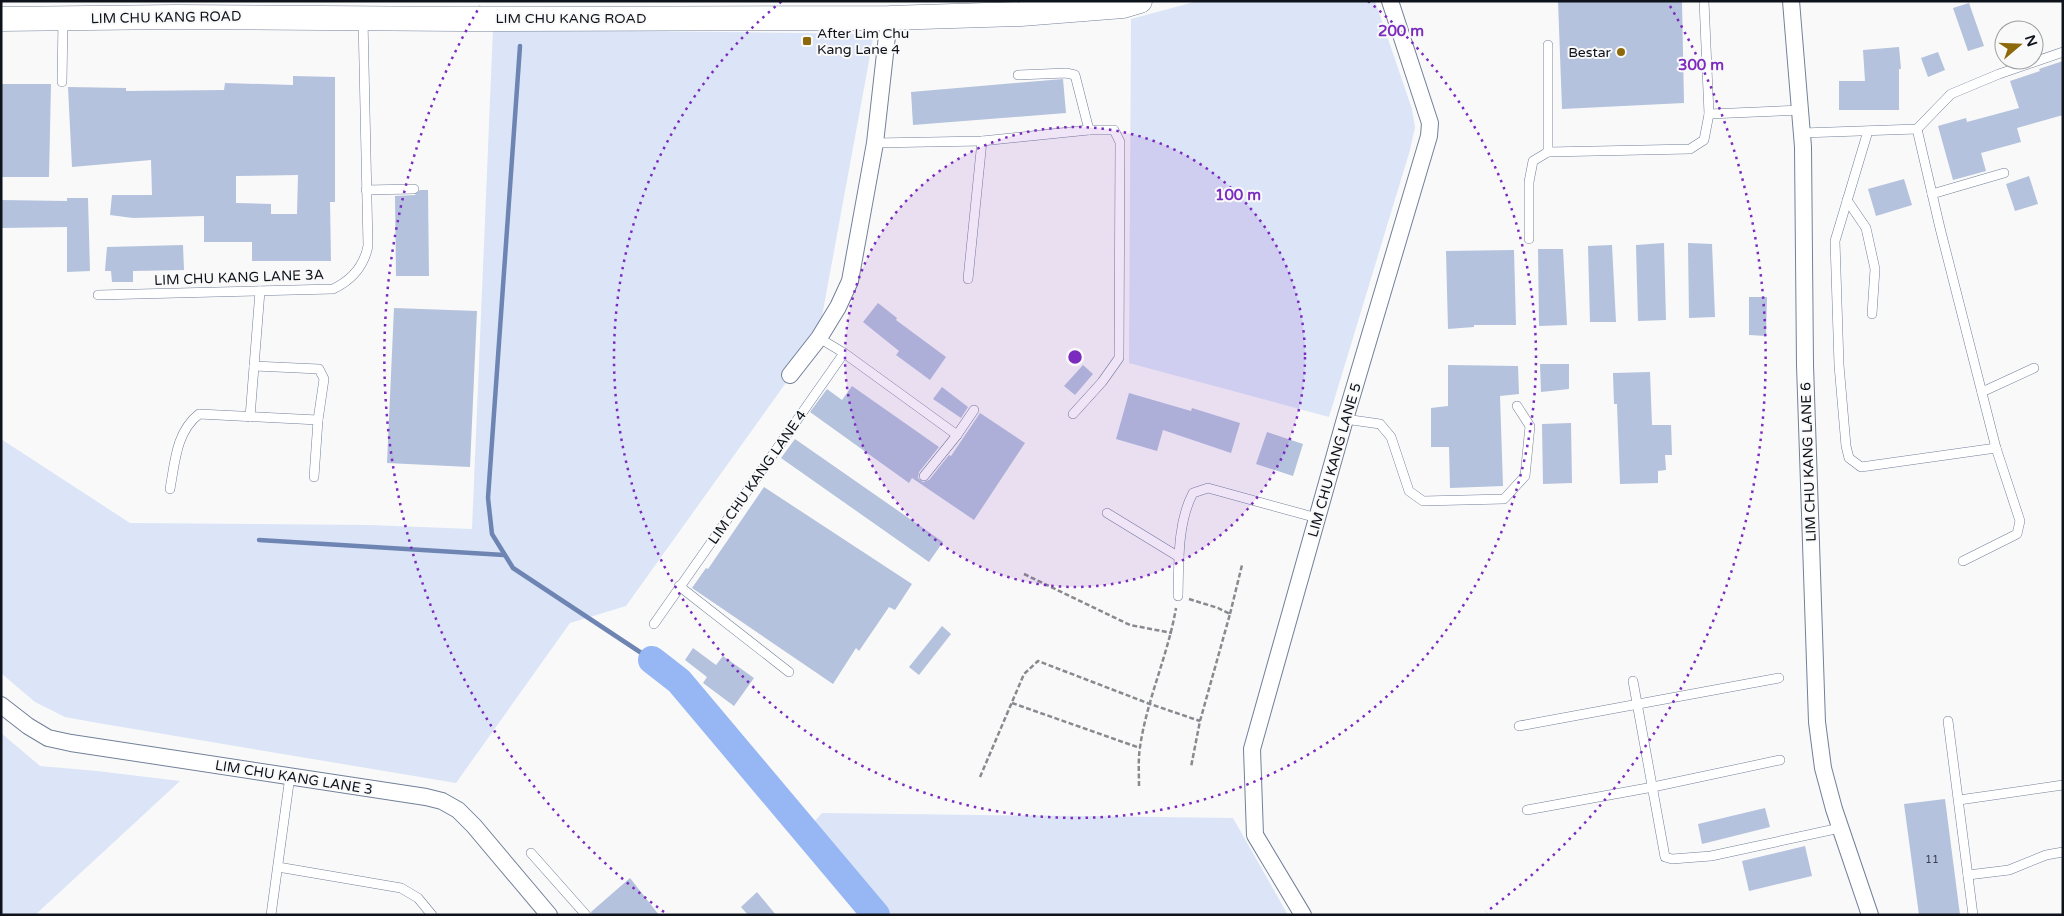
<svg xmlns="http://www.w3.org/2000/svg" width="2064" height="916" font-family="'Varela Round',sans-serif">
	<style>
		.green { fill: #dbe5f7 }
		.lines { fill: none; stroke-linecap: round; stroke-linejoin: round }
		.stream { stroke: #6e85b3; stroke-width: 4.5 }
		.river { stroke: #97b6f4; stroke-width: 28 }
		.building { fill: #b4c2dd; fill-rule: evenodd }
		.lane-casing { stroke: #738099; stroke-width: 10 }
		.street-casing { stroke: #738099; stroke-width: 18 }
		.secondary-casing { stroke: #738099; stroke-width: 25 }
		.path { stroke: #888a8f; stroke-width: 2.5; stroke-dasharray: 5 2.5; stroke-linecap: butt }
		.lane { stroke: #fff; stroke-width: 9 }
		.street { stroke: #fff; stroke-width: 16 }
		.secondary { stroke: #fff; stroke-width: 24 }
		.ring { fill: none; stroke: #7b2cbf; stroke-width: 2.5; stroke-dasharray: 2.5 5 }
		.poi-dot { fill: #8d690b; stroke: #f9f9f9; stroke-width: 2 }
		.labels { text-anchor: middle; stroke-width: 4; stroke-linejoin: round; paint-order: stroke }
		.number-label { font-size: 11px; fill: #373e4c }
		.street-label { font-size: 14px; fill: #0d121b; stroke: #f9f9f9 }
		.poi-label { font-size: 14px; fill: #0d121b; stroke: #f9f9f9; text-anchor: start }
		.centre { fill: #7b2cbf; stroke: #f9f9f9; stroke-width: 2.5 }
		.ring-label { font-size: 15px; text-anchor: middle; font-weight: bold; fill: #7b2cbf; stroke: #f9f9f9; stroke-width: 4; stroke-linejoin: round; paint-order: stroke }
	</style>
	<rect width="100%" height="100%" fill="#f9f9f9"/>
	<g class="green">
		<path d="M1198,1h177l37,108 3,18 -5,23 -81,267 -200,-54 2,-344z"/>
		<path d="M493,29l381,5 -56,304 -192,268 -56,17 -114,160 -358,-60 -33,-6 -30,-15 -34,-29v-234l129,84 240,2 102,4z"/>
		<path d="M1,733l39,33 57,5 83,10 -145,134h-34z"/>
		<path d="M822,813l411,5 55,97h-397l-77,-93z"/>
	</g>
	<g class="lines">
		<g class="stream">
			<path d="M520,46l-32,452 4,36 21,34 139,92"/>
			<path d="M259,540l245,15"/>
		</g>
		<path class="river" d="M652,660l27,21 197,234"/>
	</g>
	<g class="building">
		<path d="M1558,1h124l2,102 -122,6z"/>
		<path d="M1969,3l15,43 -16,5 -15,-43z"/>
		<path d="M1899,47l2,22h-2v41h-60v-29h26l-2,-31z"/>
		<path d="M1938,52l7,18 -17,7 -7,-19z"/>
		<path d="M2063,61v54l-46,13 4,14 -40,11 5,18 -33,9 -15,-54 28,-8 1,4 52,-14 -9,-27 30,-10 -1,-2z"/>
		<path d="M293,76l42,1v125h-5l1,59h-79v-19h-48v-26l-71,2 -23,-3 2,-20h40l-1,-35 -79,7 -4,-80 58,1v3l98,-1 1,-7 68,2zM298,175l-1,39h-26v-10l-35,-1v-27z"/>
		<path d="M1063,79l3,34 -153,12 -2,-33z"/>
		<path d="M1,84h50l-2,93h-48z"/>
		<path d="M2029,176l9,28 -23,7 -9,-27z"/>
		<path d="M1904,179l8,26 -36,11 -8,-27z"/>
		<path d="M420,190h8l1,86h-33l-1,-80 20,-1z"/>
		<path d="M67,198h21l2,73 -23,1v-45l-66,1v-28l66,1z"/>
		<path d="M1664,243l2,77 -28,1 -2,-76z"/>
		<path d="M1688,243l24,1 3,73 -26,1z"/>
		<path d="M183,245l1,25 -51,1v11h-21l-1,-11h-6l2,-24z"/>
		<path d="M1612,245l4,77h-26l-2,-76z"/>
		<path d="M1538,249h25l4,76 -28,1z"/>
		<path d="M1514,250l2,75h-42v2l-26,2 -2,-78z"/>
		<path d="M1749,297h18l-1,39 -17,-1z"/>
		<path d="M878,303l19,15 -1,2 50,37 -16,23 -34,-25 3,-4 -36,-29z"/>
		<path d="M394,308l83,3 -7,156 -83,-4z"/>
		<path d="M1540,364h29v25l-28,3z"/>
		<path d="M1083,365l10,9 -18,21 -11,-9z"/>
		<path d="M1448,365l70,1 1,28 -19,2 3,90 -53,2 -1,-41h-18v-39l17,-2z"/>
		<path d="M1650,372l2,53h19l1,30h-7l1,15 -8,1v12l-38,1 -3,-80h-3l-1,-31z"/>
		<path d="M852,386l87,61 -20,25 -1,6 5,4 6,-2 20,-25 2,1 29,-43 45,30 -51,77 -62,-42 -3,5 -99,-71 17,-23 15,11z"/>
		<path d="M942,387l26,20 -7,11 -28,-19z"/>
		<path d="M1129,393l62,18 1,-3 48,15 -9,30 -68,-23 -6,21 -41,-12z"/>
		<path d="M1571,423l1,60 -29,1 -1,-60z"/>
		<path d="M1267,432l36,12 -10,32 -37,-12z"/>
		<path d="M795,439l148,103 -14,20 -148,-104z"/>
		<path d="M764,487l148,97 -17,26 -6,-3 -30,44 -3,-3 -23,36 -141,-96 14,-20 2,1z"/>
		<path d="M942,626l9,8 -32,41 -10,-8z"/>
		<path d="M693,648l23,17 7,-9 31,22 -20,28 -31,-23 4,-6 -22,-17z"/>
		<path d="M1945,799l15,116h-41l-15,-111z"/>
		<path d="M1765,808l5,19 -68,17 -4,-20z"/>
		<path d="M1805,846l7,30 -63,15 -7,-30z"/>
		<path d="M630,878l29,37h-67l-1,-3z"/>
		<path d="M757,892l19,23h-28l-7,-8z"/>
	</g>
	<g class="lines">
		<defs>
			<g id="lane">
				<path d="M1548,45v107"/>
				<path d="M1018,75l48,-2 9,2 14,55"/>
				<path d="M62,82l1,-63"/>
				<path d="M1709,114l92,-4"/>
				<path d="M1917,129l23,99 56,220 24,73 -3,13 -54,27"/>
				<path d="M1868,131l-33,110 4,124 7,81 3,12 12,9 135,-19"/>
				<path d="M1802,133l115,-4 34,-35 48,-20 64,-22"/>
				<path d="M875,143l107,-2 107,-11h25l6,12 -1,216 -17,24 -29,32"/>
				<path d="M366,190l48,-1"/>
				<path d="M1932,194l72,-21"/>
				<path d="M1847,200l19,28 9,41 -3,45"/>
				<path d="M1529,239v-57l4,-21 15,-9 142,-3 14,-9 5,-26 -5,-113"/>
				<path d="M968,279l14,-138"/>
				<path d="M98,295l235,-6c19,-9 31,-23 35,-43l-5,-227"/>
				<path d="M844,353l113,82 -33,41"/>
				<path d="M254,366l65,3 5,10 -6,41 -4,57"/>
				<path d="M1982,392l52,-24"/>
				<path d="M250,417l10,-126"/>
				<path d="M1345,419l35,5 11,13 18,54 14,10 81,-2 21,-23 5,-50 -13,-20"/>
				<path d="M957,435l17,-25"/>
				<path d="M170,489c5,-27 6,-57 29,-75l119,6"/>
				<path d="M1107,513l72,44"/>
				<path d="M679,586l110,86"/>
				<path d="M1178,596c1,-33 -1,-73 15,-103l15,-5 109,30"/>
				<path d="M654,624l190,-271 -25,-15"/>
				<path d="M1633,681l32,176 7,2 39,-3 129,-28"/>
				<path d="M1948,721l25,194"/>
				<path d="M1519,726l260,-48"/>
				<path d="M1959,800l104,-15"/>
				<path d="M1527,810l126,-23 127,-27"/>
				<path d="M531,853l55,62"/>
				<path d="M278,867l123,21 17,10 14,17"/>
				<path d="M1968,875l41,-5 37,-15 17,-3"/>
				<path d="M271,915l19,-139"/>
			</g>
			<g id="street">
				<path d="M1791,1l12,146 2,218 12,357 6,46 11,41 36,106"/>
				<path d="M790,375l29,-37 19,-31 12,-26 25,-138 14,-125"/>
				<path d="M1,705l27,21 20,12 23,5 355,54 16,4 16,9 16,16 75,89"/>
				<path d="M1303,915l-48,-80 -3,-86 93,-330 84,-283 1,-13 -40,-122"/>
			</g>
			<path id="secondary" d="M1,19l174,-2 285,2 429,-1 132,-4 102,-8 17,-5"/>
		</defs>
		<use href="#lane" class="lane-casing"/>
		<use href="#street" class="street-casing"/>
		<use href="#secondary" class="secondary-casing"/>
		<g class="path">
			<path d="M1024,574l106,51 42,8"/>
			<path d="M1189,599l29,9 12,6 -30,107 -9,46"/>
			<path d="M1230,614l12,-49"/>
			<path d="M1012,703l128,45"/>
			<path d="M980,777l44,-103 14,-13 112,43 50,17"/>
			<path d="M1139,786c0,-13 -1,-26 1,-39 7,-48 28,-92 36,-139"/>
		</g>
		<use href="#lane" class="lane"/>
		<use href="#street" class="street"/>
		<use href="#secondary" class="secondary"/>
	</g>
	<circle cx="1075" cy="357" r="230" fill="#7b2cbf" fill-opacity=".12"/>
	<g class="ring">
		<circle cx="1075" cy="357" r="230"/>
		<path d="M1368 1A461 461 0 1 1 782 1"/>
		<path d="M664 912A691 691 0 0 1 480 6M1670 6A691 691 0 0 1 1486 912"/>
	</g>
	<g class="poi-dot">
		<rect x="802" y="36" width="10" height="10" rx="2.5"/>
		<circle cx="1621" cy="52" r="5"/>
	</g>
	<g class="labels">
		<g class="number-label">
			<text x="1932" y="863">11</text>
		</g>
		<g class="street-label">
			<text transform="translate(166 17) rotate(-1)" y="5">LIM CHU KANG ROAD</text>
			<text x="571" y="23">LIM CHU KANG ROAD</text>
			<text transform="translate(239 277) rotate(-2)" y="5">LIM CHU KANG LANE 3A</text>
			<text transform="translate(1334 460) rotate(-74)" y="5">LIM CHU KANG LANE 5</text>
			<text transform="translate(1808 462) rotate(-92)" y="5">LIM CHU KANG LANE 6</text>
			<text transform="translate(757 477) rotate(-55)" y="5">LIM CHU KANG LANE 4</text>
			<text transform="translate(294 777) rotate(9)" y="5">LIM CHU KANG LANE 3</text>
		</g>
		<g class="poi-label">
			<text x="817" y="38">After Lim Chu<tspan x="817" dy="16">Kang Lane 4</tspan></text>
			<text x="1611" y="57" text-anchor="end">Bestar</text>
		</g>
	</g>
	<circle cx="1075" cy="357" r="8" class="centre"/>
	<g class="ring-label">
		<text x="1401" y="36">200 m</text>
		<text x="1701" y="70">300 m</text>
		<text x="1238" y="200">100 m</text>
	</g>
	<rect width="2064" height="916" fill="none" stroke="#0d121b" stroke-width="5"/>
	<g transform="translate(2019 45) rotate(71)"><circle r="24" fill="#f9f9f9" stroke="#9b9da0"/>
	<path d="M0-4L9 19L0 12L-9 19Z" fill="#8d690b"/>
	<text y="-8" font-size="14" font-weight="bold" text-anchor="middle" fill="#0d121b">N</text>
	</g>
</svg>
